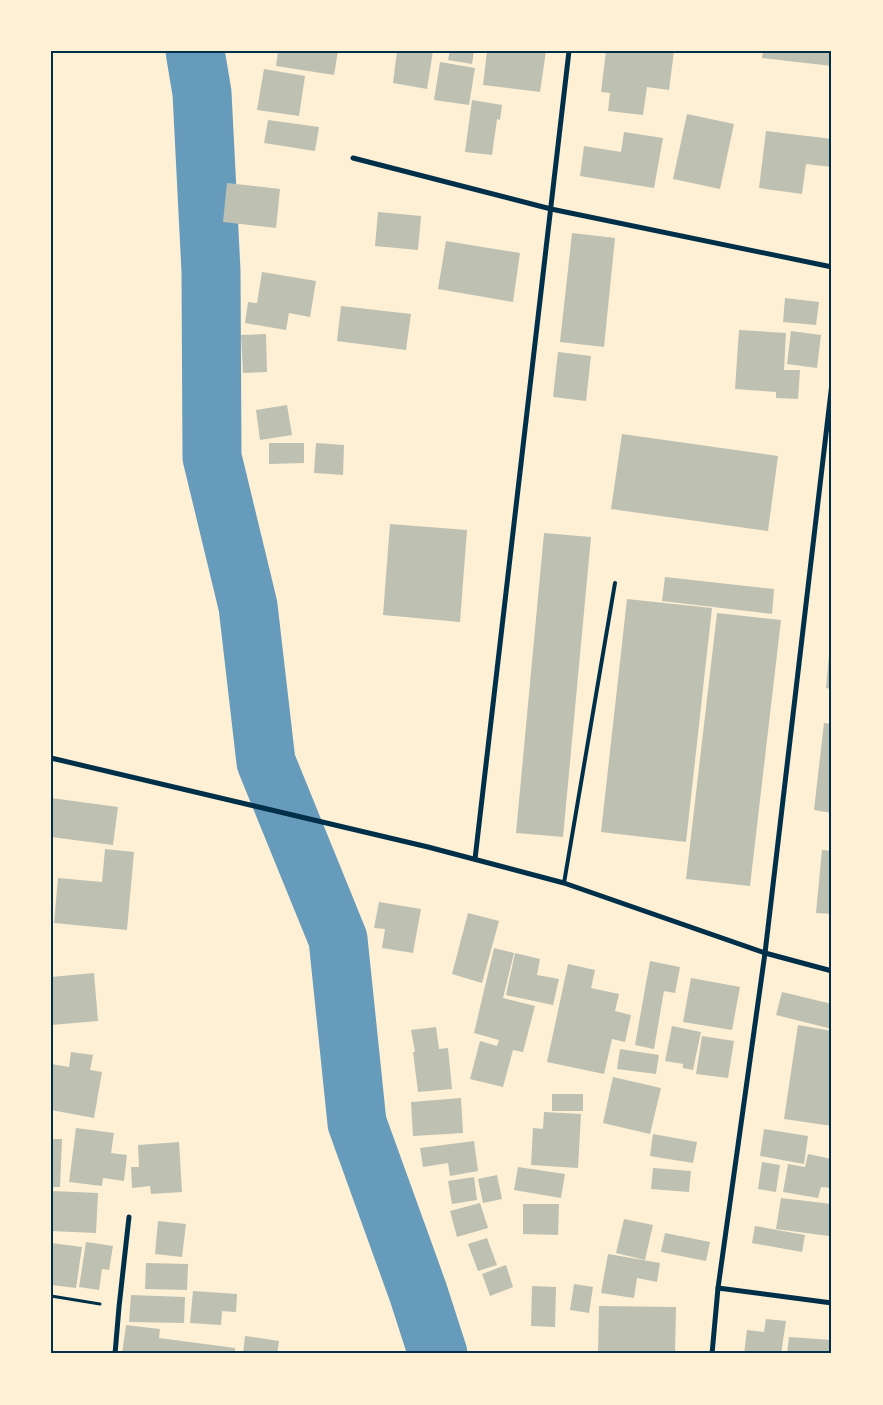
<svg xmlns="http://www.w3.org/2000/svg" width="883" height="1405" font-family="'Fira Sans Condensed',sans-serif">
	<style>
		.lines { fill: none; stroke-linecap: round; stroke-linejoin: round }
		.river { stroke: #669bbc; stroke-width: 59 }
		.building { fill: #bec0b2 }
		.path { stroke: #003049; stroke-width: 3 }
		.service { stroke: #003049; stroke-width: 4 }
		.minor { stroke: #003049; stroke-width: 5 }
		.neatline { fill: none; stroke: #003049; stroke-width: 2 }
	</style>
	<rect width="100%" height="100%" fill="#fdf0d5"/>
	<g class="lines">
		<path class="river" d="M195,51l7,42 9,178 1,186 36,149 18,156 72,177 19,184 61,169 20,62"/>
	</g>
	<g class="building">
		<path d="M278,51h60l-4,24 -58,-9z"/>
		<path d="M397,51h36l-6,38 -34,-6z"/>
		<path d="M450,51h24l-2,13 -24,-4z"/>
		<path d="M487,51h59l-6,41 -57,-7z"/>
		<path d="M606,51h68l-5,39 -22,-3 -4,28 -35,-4 2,-18 -9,-1z"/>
		<path d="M763,51h69v15l-70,-8z"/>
		<path d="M440,62l35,6 -6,37 -35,-5z"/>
		<path d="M264,69l41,7 -6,40 -42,-6z"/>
		<path d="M472,100l30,5 -2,15 -3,-1 -5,36 -27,-3z"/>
		<path d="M687,114l47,10 -14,65 -47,-10z"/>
		<path d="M268,120l51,7 -4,24 -51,-8z"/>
		<path d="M766,131l66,8v28l-26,-3 -4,30 -43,-6z"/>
		<path d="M624,132l39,6 -9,50 -74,-12 4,-30 37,6z"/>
		<path d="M227,183l53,6 -4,39 -53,-6z"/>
		<path d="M378,212l43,4 -3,34 -43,-4z"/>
		<path d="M572,233l43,5 -11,109 -44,-5z"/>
		<path d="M446,241l74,12 -7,49 -75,-13z"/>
		<path d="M262,272l54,9 -6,36 -21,-4 -3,17 -41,-7 3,-21 9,1z"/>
		<path d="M785,298l34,4 -3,23 -33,-3z"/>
		<path d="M341,306l70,8 -5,36 -69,-9z"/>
		<path d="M739,330l47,3 -2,37h16l-2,29 -22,-1v-6l-41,-3z"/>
		<path d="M791,331l30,4 -4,33 -30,-4z"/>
		<path d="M266,334l1,38 -24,1 -2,-38z"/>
		<path d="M558,352l33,4 -5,45 -33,-4z"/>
		<path d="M287,405l5,30 -32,5 -4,-30z"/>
		<path d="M622,434l156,22 -10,75 -157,-22z"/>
		<path d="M269,443h35v20l-35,1z"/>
		<path d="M316,443l28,2 -1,30 -29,-2z"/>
		<path d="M390,524l77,6 -7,92 -77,-7z"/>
		<path d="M544,533l47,4 -28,300 -47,-4z"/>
		<path d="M665,577l109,12 -2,25 -110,-13z"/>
		<path d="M627,599l85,9 -26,234 -85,-10z"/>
		<path d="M717,613l64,7 -31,266 -64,-7z"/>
		<path d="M830,644l2,1v44l-6,-1z"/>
		<path d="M824,723l8,1v89l-18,-3z"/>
		<path d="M51,798l67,9 -5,38 -62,-8z"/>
		<path d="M105,849l29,3 -7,78 -73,-7 4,-45 44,4z"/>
		<path d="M822,850l10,1v63l-16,-1z"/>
		<path d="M379,902l42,7 -8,44 -31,-5 3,-19 -11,-1z"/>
		<path d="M468,913l31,8 -17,62 -30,-9z"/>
		<path d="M494,948l20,5 -11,45 32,8 -12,46 -10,-2 -10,37 -33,-8 10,-38 17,5 2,-6 -25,-7z"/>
		<path d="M515,953l25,6 -3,16 22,4 -6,26 -47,-10z"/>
		<path d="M650,961l30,6 -5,26 -11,-2 -10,58 -19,-4z"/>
		<path d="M568,964l27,6 -4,18 28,6 -4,17 16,4 -6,27 -13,-3 -8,35 -57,-12z"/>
		<path d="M94,973l4,48 -47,4v-48z"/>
		<path d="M691,978l49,9 -8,43 -49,-8z"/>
		<path d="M782,992l50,12v25l-56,-14z"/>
		<path d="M798,1025l34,6v95l-48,-7z"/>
		<path d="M672,1026l29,6 -8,38 -10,-2v-4l-18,-3z"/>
		<path d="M436,1027l3,22 9,-1 4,41 -34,3 -5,-40h2l-4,-22z"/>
		<path d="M702,1036l32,5 -6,37 -32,-4z"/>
		<path d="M620,1049l39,6 -3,19 -39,-5z"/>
		<path d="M71,1052l22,3 -3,15 12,2 -8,46 -43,-8v-46l18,3z"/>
		<path d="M613,1077l48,11 -11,46 -47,-11z"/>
		<rect x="552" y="1094" width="31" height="17"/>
		<path d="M461,1098l2,35 -50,3 -2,-34z"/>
		<path d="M544,1112l37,2 -3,54 -47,-3 2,-37 10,1z"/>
		<path d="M76,1128l38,5 -3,20 16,2 -3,26 -21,-3 -1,8 -33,-4z"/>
		<path d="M764,1129l44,7 -4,28 -44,-8z"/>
		<path d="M653,1134l44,8 -4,21 -43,-7z"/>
		<path d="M51,1139h11l-2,48h-9z"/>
		<path d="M474,1141l4,30 -28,5 -2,-13 -25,4 -3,-19z"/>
		<path d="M179,1142l3,50 -31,2 -1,-8 -18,2 -1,-21h8l-1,-22z"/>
		<path d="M808,1154l24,5v29l-11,-1 -3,11 -35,-6 5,-28 17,3z"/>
		<path d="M762,1162l18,3 -4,27 -18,-3z"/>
		<path d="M518,1167l47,7 -4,24 -47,-8z"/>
		<path d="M653,1168l38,3 -2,21 -38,-3z"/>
		<path d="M497,1175l5,24 -19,4 -5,-24z"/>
		<path d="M474,1177l3,23 -25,4 -4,-23z"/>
		<path d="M51,1191l47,2 -2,40 -45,-2z"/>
		<path d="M781,1198l51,6v11l-3,21 -53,-7z"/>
		<path d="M480,1203l8,25 -31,9 -7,-26z"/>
		<path d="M523,1204h36l-1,31 -35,-1z"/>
		<path d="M624,1219l29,6 -8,35 -29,-7z"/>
		<path d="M158,1221l28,3 -4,33 -27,-3z"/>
		<path d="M755,1226l50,9 -3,17 -50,-9z"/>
		<path d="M665,1233l45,9 -4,19 -45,-9z"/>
		<path d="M487,1238l10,27 -19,6 -10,-27z"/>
		<path d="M86,1242l27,4 -4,24 -7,-1 -3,21 -20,-3z"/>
		<path d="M51,1243l31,4 -6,41 -25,-3z"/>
		<path d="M608,1254l52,9 -3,19 -20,-4 -3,20 -33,-5z"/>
		<path d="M146,1263l42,1 -1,26 -42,-1z"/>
		<path d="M506,1265l7,22 -23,9 -8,-22z"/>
		<path d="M574,1284l19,3 -4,26 -19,-3z"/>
		<path d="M532,1286l24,1 -1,40 -24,-1z"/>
		<path d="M193,1291l44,3 -1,18 -14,-1 -1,14 -31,-2z"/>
		<path d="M131,1295l54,2 -1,26 -55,-1z"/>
		<path d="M599,1306l77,1 -1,47h-77z"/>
		<path d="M766,1319l20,2 -5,33h-37l3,-24 17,2z"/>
		<path d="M126,1325l34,4 -1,9 76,10v6h-113z"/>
		<path d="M245,1336l34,5 -2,13h-34z"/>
		<path d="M789,1337l43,3v14h-45z"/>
	</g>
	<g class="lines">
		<path class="path" d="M51,1296l49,8"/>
		<path class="service" d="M564,883l51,-300"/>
		<g class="minor">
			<path d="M353,158l198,51 281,58"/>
			<path d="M51,758l377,89 136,36 201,70 67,18"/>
			<path d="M475,859l94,-808"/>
			<path d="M718,1288l114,15"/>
			<path d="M115,1354l4,-47 10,-90"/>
			<path d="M712,1354l6,-66 47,-335 67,-570"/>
		</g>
	</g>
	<rect width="883" height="1405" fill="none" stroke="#fdf0d5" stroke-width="105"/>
	<rect x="52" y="52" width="778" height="1300" class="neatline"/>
</svg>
